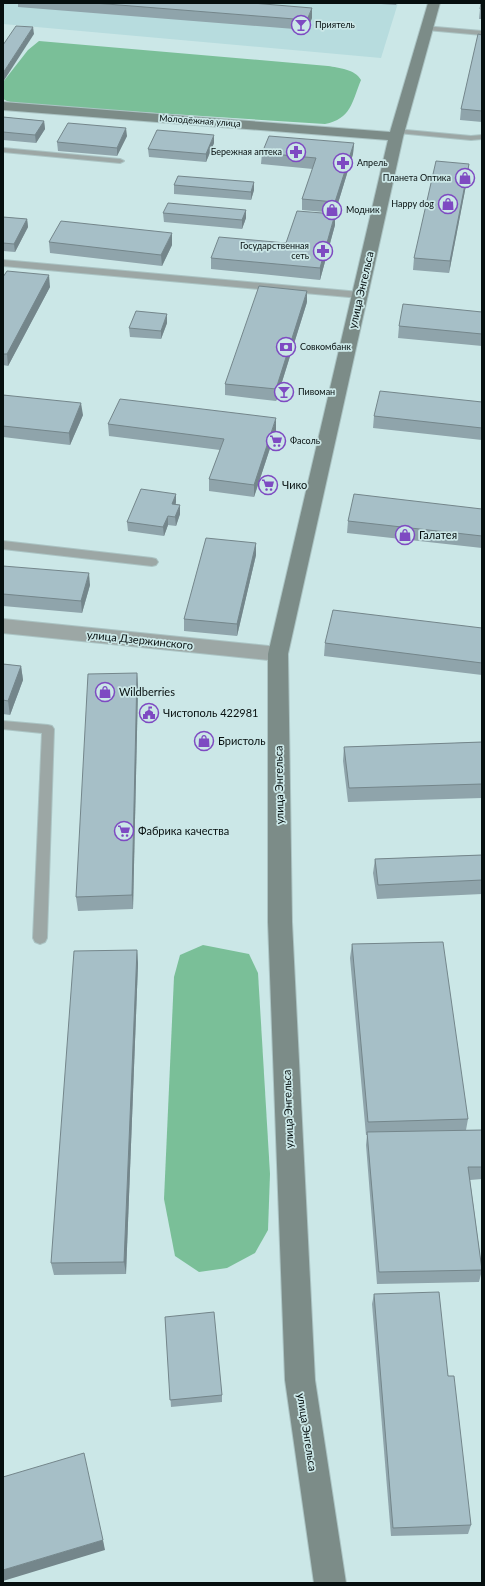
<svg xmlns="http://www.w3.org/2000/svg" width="485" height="1586" font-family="Lato,sans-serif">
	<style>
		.built { fill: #b7dcde }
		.forest { fill: #7abf98 }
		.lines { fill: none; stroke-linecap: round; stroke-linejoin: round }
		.lane-casing { stroke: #abc4c4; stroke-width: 2 }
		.street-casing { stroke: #abc4c4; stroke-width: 2 }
		.secondary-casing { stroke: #abc4c4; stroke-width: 2 }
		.lane { fill: #9ca7a5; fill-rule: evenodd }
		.street { fill: #9ca7a5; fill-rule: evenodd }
		.secondary { fill: #7c8c88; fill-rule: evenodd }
		.wall { fill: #8fa4ab }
		.shaded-wall { fill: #74868b }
		.building { fill: #a6bfc7; stroke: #74868b }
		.labels { text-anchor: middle; stroke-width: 3.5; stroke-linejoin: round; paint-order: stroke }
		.far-poi-label { font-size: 9px; fill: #060f0f; stroke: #cbe7e7; text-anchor: start }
		.far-street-label { font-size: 9px; fill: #060f0f; stroke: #cbe7e7 }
		.street-label { font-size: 11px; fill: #060f0f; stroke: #cbe7e7 }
		.poi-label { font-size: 11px; fill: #060f0f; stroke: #cbe7e7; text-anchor: start }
	</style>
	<rect width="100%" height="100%" fill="#cbe7e7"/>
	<path class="built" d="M3,3h395l-17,55 -378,-34z"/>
	<g class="forest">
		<path d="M39,41l289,25c11,2 27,3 33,14 -9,22 -10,39 -36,44l-308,-20 -10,-3 -4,-2v-17l25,-32z"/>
		<path d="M203,945l46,9 9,19 12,201 -2,56 -13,23 -28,15 -28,4 -24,-16 -11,-57 10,-222 6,-22z"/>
	</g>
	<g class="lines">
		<defs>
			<g id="lane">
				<path d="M424,26l58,5v4l-55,-5 -4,-2z"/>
				<path d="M395,129l76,7 11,-1v4l-11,1 -73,-7h-3z"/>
				<path d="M3,148l117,11 4,2 -4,2 -117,-11z"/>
				<path d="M3,260l357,32 5,3 -5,3 -357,-32z"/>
				<path d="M3,541l149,17 4,1 2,3 -2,3 -4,1 -149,-17z"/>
				<path d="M3,721l45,4 4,1 2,3 -7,209 -2,4 -5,2 -5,-2 -2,-4 9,-205 -39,-4z"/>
			</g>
			<path id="street" d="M3,619l275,28 7,2 3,5 -3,5 -7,2 -275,-28z"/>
			<path id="secondary" d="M428,3h12l-37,134 -115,517 4,268 23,458 31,203h-32l-29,-203 -17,-458v-268l120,-514 -385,-30v-8l387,30z"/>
		</defs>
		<use href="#lane" class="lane-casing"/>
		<use href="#street" class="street-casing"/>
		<use href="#secondary" class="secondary-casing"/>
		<use href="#lane" class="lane"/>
		<use href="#street" class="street"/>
		<use href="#secondary" class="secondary"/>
	</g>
	<g class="wall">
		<path d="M18,3h234l60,15 -5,12 -289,-23z"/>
		<path d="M366,3h31l-1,2z"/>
		<path d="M482,3v16h-3l1,-10z"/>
		<path d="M482,35v87l-22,-2 1,-11z"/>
		<path d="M3,117l41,4 1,8 -9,14 -33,-3z"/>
		<path d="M127,136l-10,20 -59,-5 -1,-9z"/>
		<path d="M214,143l-8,19 -57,-5 -1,-8z"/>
		<path d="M354,143l-1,11 -18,59 -33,-3v-11l11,-30 -52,-5 1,-11z"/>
		<path d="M469,164l-1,11 -19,98 -36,-3 1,-12z"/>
		<path d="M254,182v8l-3,10 -77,-6v-9z"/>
		<path d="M246,210v8l-4,11 -78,-7 -1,-9z"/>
		<path d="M3,217l24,2 1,8 -13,25 -12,-1z"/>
		<path d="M335,225l-15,55 -109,-11v-11l75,-15z"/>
		<path d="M49,242l123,3 -10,21 -112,-13z"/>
		<path d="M3,277l47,10 -42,79 -5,-1z"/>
		<path d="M307,302l-31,99 -51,-6v-11z"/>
		<path d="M482,312v34l-84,-8 1,-12z"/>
		<path d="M167,323l-6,16 -31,-2 -1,-9z"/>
		<path d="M3,395l80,20 -13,30 -67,-8z"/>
		<path d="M482,402v38l-109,-12 1,-12z"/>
		<path d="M108,424l168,6 -22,67 -45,-6v-12l11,-29 -111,-14z"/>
		<path d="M176,494v10l4,1v9l-4,12 -8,-1 -4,11 -36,-5 -1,-9z"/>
		<path d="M482,509v39l-135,-15 1,-12z"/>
		<path d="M256,543v12l-19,81 -53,-5v-12z"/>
		<path d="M3,566l87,19 -8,28 -79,-7z"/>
		<path d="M482,628v47l-158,-19 1,-13z"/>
		<path d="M3,664l18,2 2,14 -13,35 -7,-1z"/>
		<path d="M137,673l1,14 -5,222 -55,2 -2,-14z"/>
		<path d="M482,742v56l-134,4 -5,-41 1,-14z"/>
		<path d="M482,855v39l-105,5 -4,-26 2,-14z"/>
		<path d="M352,944l116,175 -2,11h16v49l-12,1 12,90 -3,12 -102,2 -11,-139 1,-10h-1l-16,-177z"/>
		<path d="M137,950l1,14 -12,310 -72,1 -3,-12z"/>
		<path d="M374,1294l74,82 23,149 -3,9 -77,2 -19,-232z"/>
		<path d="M165,1317l57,78v7l-51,5z"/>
	</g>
	<g class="shaded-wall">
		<path d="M312,8v10l-5,12v-10z"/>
		<path d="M33,27l1,7 -31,48v-9z"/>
		<path d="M44,121l1,8 -9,14 -1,-8z"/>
		<path d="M126,128l1,8 -10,20v-8z"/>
		<path d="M214,135v8l-8,19v-8z"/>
		<path d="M354,143l-1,11 -18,59v-11z"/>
		<path d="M469,164l-1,11 -19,98 1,-12z"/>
		<path d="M254,182v8l-3,10v-8z"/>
		<path d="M246,210v8l-4,11v-9z"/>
		<path d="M335,214v11l-15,55v-12z"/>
		<path d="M27,219l1,8 -13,25 -1,-8z"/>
		<path d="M172,233v12l-10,21 -1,-11z"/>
		<path d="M49,275l1,12 -42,79 -1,-12z"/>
		<path d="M307,291v11l-31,99v-12z"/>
		<path d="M167,314v9l-6,16v-8z"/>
		<path d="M81,403l2,12 -13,30 -1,-12z"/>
		<path d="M276,418v12l-22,67v-12z"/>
		<path d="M176,494v8l-4,11v-9z"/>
		<path d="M180,505v9l-4,12 -1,-9z"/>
		<path d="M168,516v9l-4,11 -1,-9z"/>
		<path d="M256,543v12l-19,81v-12z"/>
		<path d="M89,573l1,12 -8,28 -1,-12z"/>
		<path d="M21,666l2,14 -13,35 -2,-14z"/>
		<path d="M137,673l1,14 -5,222 -1,-14z"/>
		<path d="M137,950l1,14 -12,310 -2,-12z"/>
		<path d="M103,1540l2,10 -102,31v-11z"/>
	</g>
	<g class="building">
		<path d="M94,3h158l60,5 -5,12z"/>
		<path d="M481,3h1v6h-2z"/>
		<path d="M16,26l17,1 -30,46v-28z"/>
		<path d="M478,34l4,1v76l-21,-2z"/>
		<path d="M3,117l41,4 -9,14 -32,-3z"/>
		<path d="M68,123l58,5 -9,20 -60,-6z"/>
		<path d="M157,130l57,5 -8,19 -58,-5z"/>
		<path d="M269,136l85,7 -19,59 -33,-3 14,-41 -54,-5z"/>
		<path d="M436,161l33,3 -19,97 -36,-3z"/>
		<path d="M178,176l76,6 -3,10 -77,-7z"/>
		<path d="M168,203l78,7 -4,10 -79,-7z"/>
		<path d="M297,211l38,3 -15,54 -109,-10 8,-21 67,6z"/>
		<path d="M3,217l24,2 -13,25 -11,-1z"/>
		<path d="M61,221l111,12 -11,22 -112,-13z"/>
		<path d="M7,271l42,4 -42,79h-4v-77z"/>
		<path d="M259,286l48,5 -31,98 -51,-5z"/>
		<path d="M403,304l79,8v22l-83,-8z"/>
		<path d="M136,311l31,3 -6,17 -32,-3z"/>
		<path d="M380,391l102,11v26l-108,-12z"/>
		<path d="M3,395l78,8 -12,30 -66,-7z"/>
		<path d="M120,399l156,19 -22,67 -45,-6 15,-40 -116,-15z"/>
		<path d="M141,489l35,5 -4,10 8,1 -5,12 -7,-1 -5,11 -36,-5z"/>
		<path d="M354,494l128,15v27l-134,-15z"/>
		<path d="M206,538l50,5 -19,81 -53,-5z"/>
		<path d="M3,566l86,7 -8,28 -78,-7z"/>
		<path d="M333,610l149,18v35l-157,-20z"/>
		<path d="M3,664l18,2 -13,35 -5,-1z"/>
		<path d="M137,673l-5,222 -56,2 12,-223z"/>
		<path d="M482,742v42l-133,4 -5,-41z"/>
		<path d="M482,855v25l-104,5 -3,-26z"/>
		<path d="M443,942l25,177 -100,3 -16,-178z"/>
		<path d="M137,950l-13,312 -73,1 23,-312z"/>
		<path d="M482,1130v37h-14l14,103 -103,2 -12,-140z"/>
		<path d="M439,1292l9,84h6l17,149 -78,3 -19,-234z"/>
		<path d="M214,1312l8,83 -52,5 -5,-83z"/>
		<path d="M84,1453l19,87 -100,30v-93z"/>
	</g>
	<defs>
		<symbol id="bar-ring" viewBox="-11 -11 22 22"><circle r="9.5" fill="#cbe7e7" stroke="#7e4ac2" stroke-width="1.5"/><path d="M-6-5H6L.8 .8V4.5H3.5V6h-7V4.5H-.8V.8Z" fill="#7e4ac2"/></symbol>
		<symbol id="pharmacy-ring" viewBox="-11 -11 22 22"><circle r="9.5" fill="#cbe7e7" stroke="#7e4ac2" stroke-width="1.5"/><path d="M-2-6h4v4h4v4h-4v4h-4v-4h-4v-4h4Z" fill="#7e4ac2"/></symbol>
		<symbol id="shop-ring" viewBox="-11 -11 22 22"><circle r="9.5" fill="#cbe7e7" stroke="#7e4ac2" stroke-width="1.5"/><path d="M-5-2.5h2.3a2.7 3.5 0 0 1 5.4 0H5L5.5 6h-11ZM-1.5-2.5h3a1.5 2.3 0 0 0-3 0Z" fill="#7e4ac2"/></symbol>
		<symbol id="bank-ring" viewBox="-11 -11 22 22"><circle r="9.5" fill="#cbe7e7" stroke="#7e4ac2" stroke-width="1.5"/><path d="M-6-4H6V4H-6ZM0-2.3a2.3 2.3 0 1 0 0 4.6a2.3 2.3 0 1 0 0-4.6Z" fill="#7e4ac2"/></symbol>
		<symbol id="supermarket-ring" viewBox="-11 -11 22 22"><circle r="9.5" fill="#cbe7e7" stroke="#7e4ac2" stroke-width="1.5"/><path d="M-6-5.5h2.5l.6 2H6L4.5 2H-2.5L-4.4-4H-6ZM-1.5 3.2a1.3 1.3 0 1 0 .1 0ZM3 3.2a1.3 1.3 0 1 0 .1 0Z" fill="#7e4ac2"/></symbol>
		<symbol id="civic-ring" viewBox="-11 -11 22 22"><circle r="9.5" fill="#cbe7e7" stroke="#7e4ac2" stroke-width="1.5"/><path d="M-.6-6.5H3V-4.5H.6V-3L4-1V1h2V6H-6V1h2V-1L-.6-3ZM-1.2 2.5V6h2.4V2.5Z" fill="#7e4ac2"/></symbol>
	</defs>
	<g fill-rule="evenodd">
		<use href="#bar-ring" x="290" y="14" width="22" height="22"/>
		<use href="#pharmacy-ring" x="285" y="141" width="22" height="22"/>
		<use href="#pharmacy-ring" x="332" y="152" width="22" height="22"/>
		<use href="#shop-ring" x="454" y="167" width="22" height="22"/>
		<use href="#shop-ring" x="437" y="193" width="22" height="22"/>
		<use href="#shop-ring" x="321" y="199" width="22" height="22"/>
		<use href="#pharmacy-ring" x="312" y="240" width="22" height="22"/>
		<use href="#bank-ring" x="275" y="336" width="22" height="22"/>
		<use href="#bar-ring" x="273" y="381" width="22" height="22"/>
		<use href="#supermarket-ring" x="265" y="430" width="22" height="22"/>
		<use href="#supermarket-ring" x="257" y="474" width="22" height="22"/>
		<use href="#shop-ring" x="394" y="524" width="22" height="22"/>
		<use href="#shop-ring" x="94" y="681" width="22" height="22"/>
		<use href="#civic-ring" x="138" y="702" width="22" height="22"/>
		<use href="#shop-ring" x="193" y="730" width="22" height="22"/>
		<use href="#supermarket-ring" x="113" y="820" width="22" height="22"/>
	</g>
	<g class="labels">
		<g class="far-poi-label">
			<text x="315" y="28">Приятель</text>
			<text x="282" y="155" text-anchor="end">Бережная аптека</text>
			<text x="357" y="166">Апрель</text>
			<text x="451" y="181" text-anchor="end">Планета Оптика</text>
			<text x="434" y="207" text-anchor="end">Happy dog</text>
			<text x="346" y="213">Модник</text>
			<text x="309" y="249" text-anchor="end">Государственная<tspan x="309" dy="10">сеть</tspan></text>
			<text x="300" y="350">Совкомбанк</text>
			<text x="298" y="395">Пивоман</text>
			<text x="290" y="444">Фасоль</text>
		</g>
		<g class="far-street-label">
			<text transform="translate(200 121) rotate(4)" y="3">Молодёжная улица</text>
		</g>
		<g class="street-label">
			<text transform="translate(361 290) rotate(-77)" y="4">улица Энгельса</text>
			<text transform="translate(140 640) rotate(6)" y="4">улица Дзержинского</text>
			<text transform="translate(279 785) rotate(-91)" y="4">улица Энгельса</text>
			<text transform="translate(288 1109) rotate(-92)" y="4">улица Энгельса</text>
			<text transform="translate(307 1432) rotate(81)" y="4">улица Энгельса</text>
		</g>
		<g class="poi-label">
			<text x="282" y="489">Чико</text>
			<text x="419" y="539">Галатея</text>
			<text x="119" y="696">Wildberries</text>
			<text x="163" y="717">Чистополь 422981</text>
			<text x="218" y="745">Бристоль</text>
			<text x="138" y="835">Фабрика качества</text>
		</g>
	</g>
	<rect width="485" height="1586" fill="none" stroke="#060f0f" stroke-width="8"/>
</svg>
